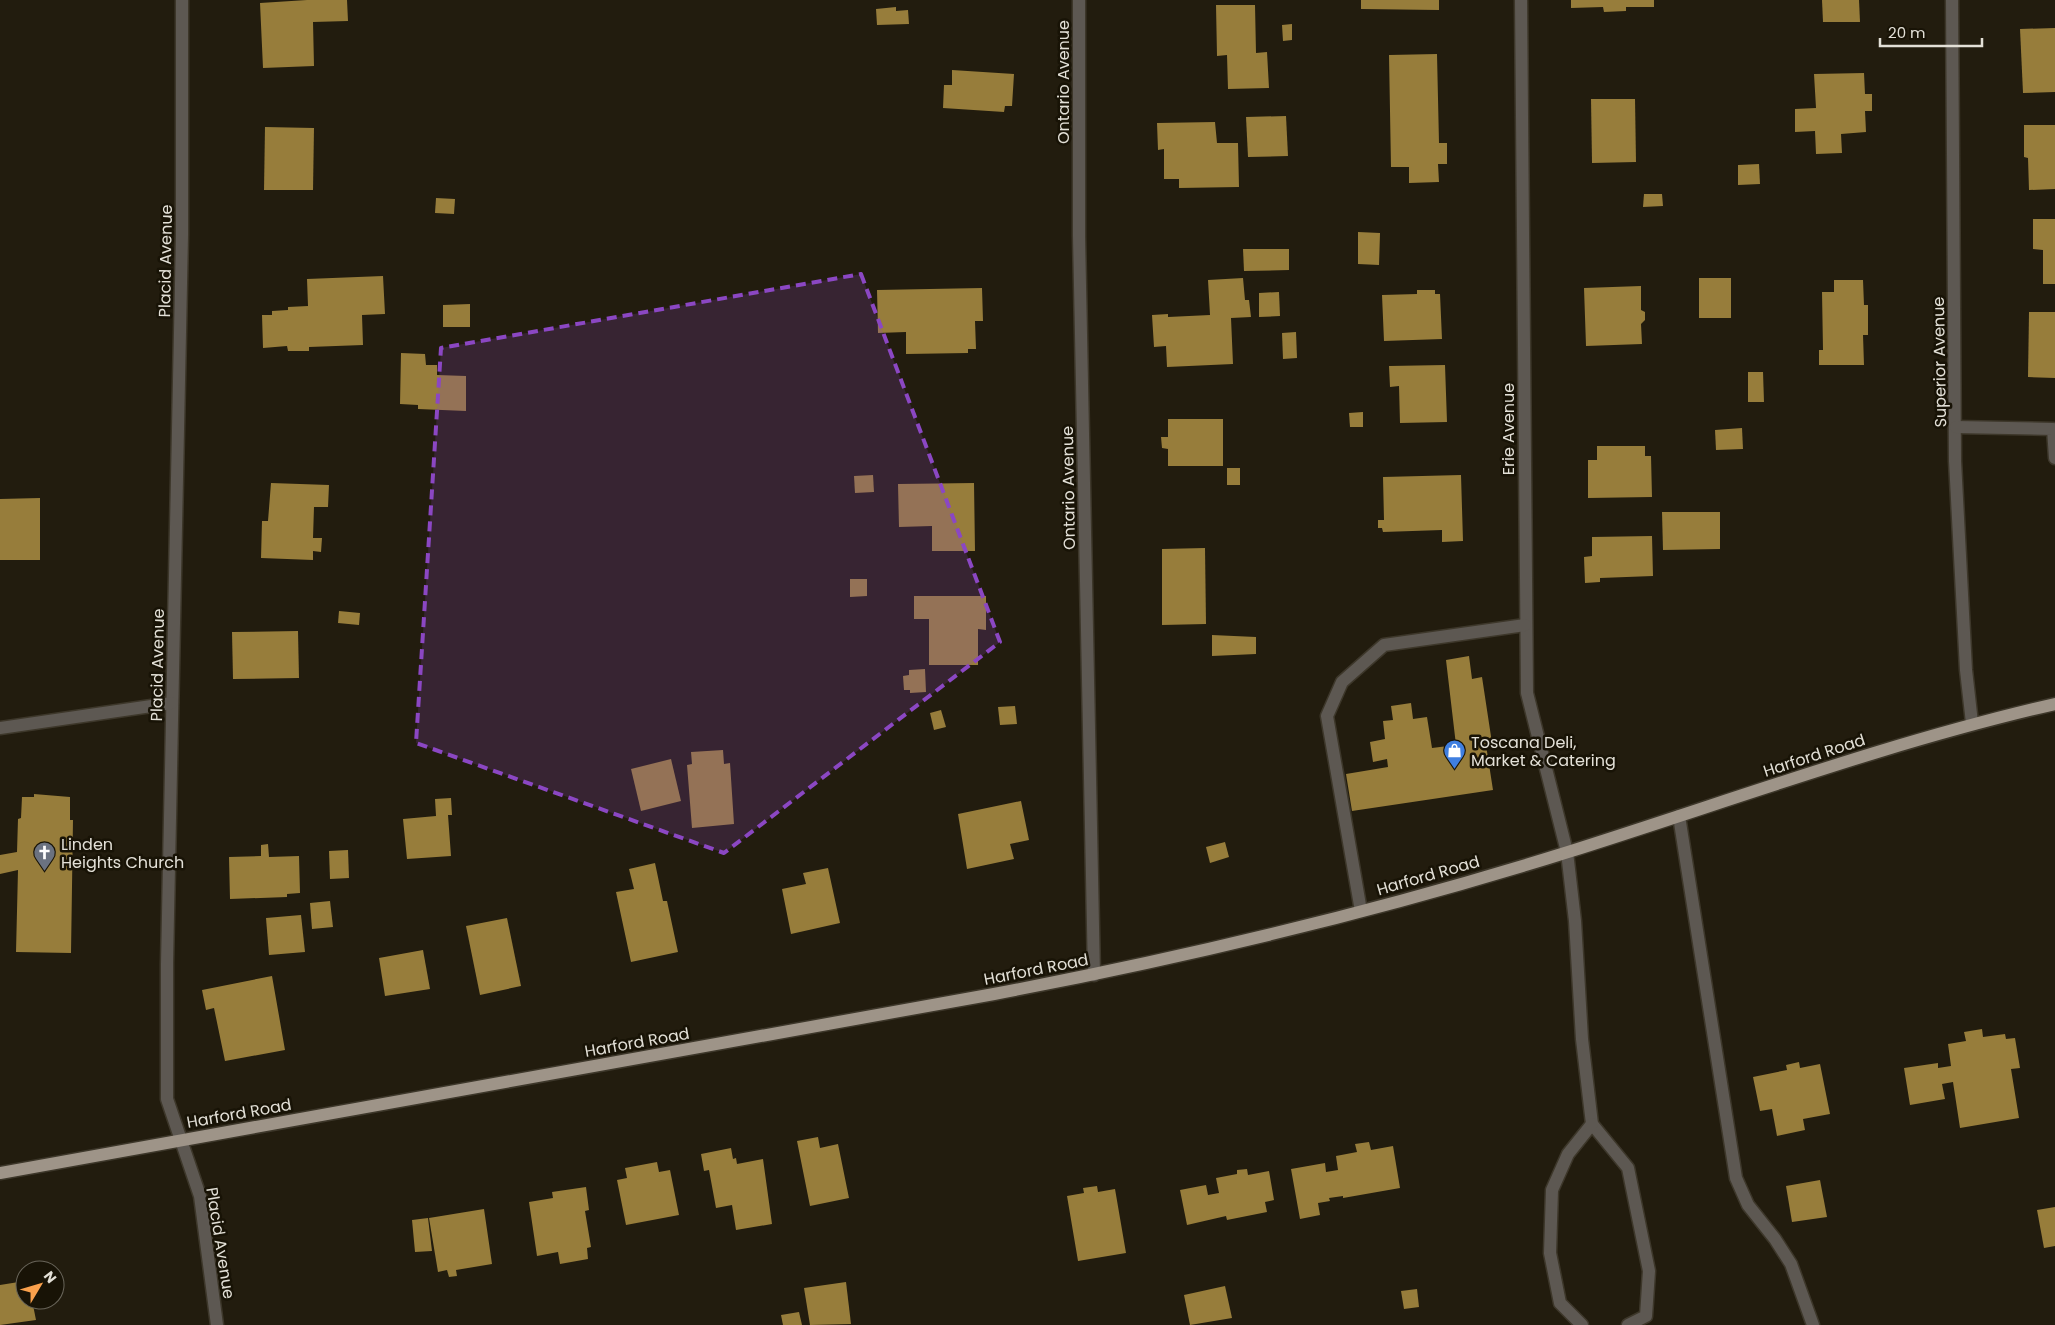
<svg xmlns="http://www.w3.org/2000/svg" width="2055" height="1325" font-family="Poppins,sans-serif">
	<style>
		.building { fill: #977d3b }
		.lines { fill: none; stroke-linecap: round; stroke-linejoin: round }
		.minor-casing { stroke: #3d372a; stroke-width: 15 }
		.major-casing { stroke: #3d372a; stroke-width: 15 }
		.minor { stroke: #5d5852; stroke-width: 12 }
		.major { stroke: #9e9488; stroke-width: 12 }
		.marked { fill: #8b47c3; fill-opacity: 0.2; stroke: #8b47c3; stroke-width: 4; stroke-dasharray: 10 6; stroke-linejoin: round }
		.labels { text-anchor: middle; stroke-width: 5; stroke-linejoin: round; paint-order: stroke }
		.street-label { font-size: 16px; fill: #e3e0d7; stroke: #181306 }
		.poi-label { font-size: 16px; fill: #e3e0d7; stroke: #181306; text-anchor: start }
	</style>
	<rect width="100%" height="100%" fill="#221c0e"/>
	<g class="building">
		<path d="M307,0h40l1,21 -35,1 1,44 -51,2 -3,-65z"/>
		<path d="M1361,0h78v10l-78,-1z"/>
		<path d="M1571,0h83v7h-28v4l-22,1 -1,-5 -32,1z"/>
		<path d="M1822,0h37l1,22h-37z"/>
		<path d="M1216,5h39l1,48 11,-1 2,36 -41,1 -1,-34 -10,1z"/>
		<path d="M896,7v4l12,-1 1,14 -32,1 -1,-16z"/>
		<path d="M1292,24v16l-9,1 -1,-16z"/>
		<path d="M2055,28v64l-32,1 -3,-64z"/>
		<path d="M1437,54l2,89h8v21h-9l1,18 -30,1v-16h-18l-2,-112z"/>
		<path d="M952,70l62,4 -2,32h-7l-1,6 -61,-4 1,-23h8z"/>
		<path d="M1864,73l1,21h7v17h-7l1,21 -25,2 1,19 -26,1 -1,-23 -20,1v-23l21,-1 -2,-34z"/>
		<path d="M1591,99h44l1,63 -44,1z"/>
		<path d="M1286,116l2,40 -40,1 -2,-40z"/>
		<path d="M1215,122l2,21h21l1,44 -60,1v-9h-15v-30l-6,1 -1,-27z"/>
		<path d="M2024,125h31v64l-26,1 -1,-32 -4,-1z"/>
		<path d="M265,127l49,1 -1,62h-49z"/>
		<path d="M1759,164l1,20 -22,1v-20z"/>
		<path d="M1644,194h18l1,12 -20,1z"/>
		<path d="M436,198l19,1 -1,15 -19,-1z"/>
		<path d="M2033,219h22v65h-12v-34l-10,-1z"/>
		<path d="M1358,232l22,1 -1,32 -21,-1z"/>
		<path d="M1243,249h46v21l-45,1z"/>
		<path d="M383,276l2,38 -23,1 1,30 -54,2v4h-21l-1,-5 -24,2 -1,-33h10v-4l16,-1v-3l20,-1 -1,-27z"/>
		<path d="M1243,278l2,22h4l2,17 -20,1 2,46 -66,3 -1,-21 -12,1 -2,-32 16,-1v3l42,-2 -2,-35z"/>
		<rect x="1699" y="278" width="32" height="40"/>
		<path d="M1834,280h29l1,25h4v30h-5l1,30h-45v-15h4l-1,-58h12z"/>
		<path d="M1641,286v24l4,2v8l-4,4 1,20 -56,2 -2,-58z"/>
		<path d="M982,288l1,33h-8l1,28h-8v4l-62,1v-22l-28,1 -1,-43z"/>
		<path d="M1417,290h18v4h5l2,45 -58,2 -2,-46 35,-1z"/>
		<path d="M1279,292l1,24 -21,1v-24z"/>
		<path d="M470,304v23h-27v-22z"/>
		<path d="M2029,312h26v66l-27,-1z"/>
		<path d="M1296,332l1,26 -14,1 -1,-26z"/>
		<path d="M401,353l24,1 1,11h11v10l29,1v35l-48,-2v-4l-18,-1z"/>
		<path d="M1445,365l2,57 -47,1 -1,-37 -9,1 -1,-21z"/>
		<path d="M1748,372h15l1,30h-16z"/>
		<path d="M1363,412v15h-13l-1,-14z"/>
		<path d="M1168,419h55v47h-55v-17l-6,-1 -1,-11h7z"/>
		<path d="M1742,428l1,21 -27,1 -1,-20z"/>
		<path d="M1597,446h48v10h6l1,41 -64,1v-38h9z"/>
		<rect x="1227" y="468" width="13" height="17"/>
		<path d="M873,475l1,17 -19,1 -1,-17z"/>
		<path d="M1461,475l2,66 -21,1v-12l-59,2 -1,-4h-4v-8h6l-1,-43z"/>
		<path d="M271,483l58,2 -1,22h-14l-1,31h9l-1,14 -8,-1v9l-52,-2 1,-37h6z"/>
		<path d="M974,483l1,68h-43v-25l-33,1 -1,-43z"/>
		<path d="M40,498v62h-40v-61z"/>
		<path d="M1662,512h58v37l-57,1z"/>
		<path d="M1652,536l1,40 -53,2v4l-15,1 -1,-26 8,-1v-19z"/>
		<path d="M1205,548l1,76 -44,1v-76z"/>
		<path d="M850,579h17v17l-17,1z"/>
		<path d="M914,596h72v34l-8,-1v36h-49v-46h-15z"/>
		<path d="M339,611l21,2 -1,12 -21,-2z"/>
		<path d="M298,631l1,47 -66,1 -1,-47z"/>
		<path d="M1212,635l44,2v17l-44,2z"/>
		<path d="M1469,656l3,23 10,-2 10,66 -6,2 7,45 -141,21 -6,-37 42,-7 -1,-8 -14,3 -3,-20 15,-3 -2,-18 10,-1 -2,-14 20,-3 2,16 14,-2 5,31 24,-3 -10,-85z"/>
		<path d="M925,669l1,23 -16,1v-3h-6l-1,-14 6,-1v-5z"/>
		<path d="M1015,706l2,18 -17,1 -2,-18z"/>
		<path d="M941,710l5,17 -12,3 -4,-17z"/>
		<path d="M723,750l1,14 6,-1 4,61 -42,4 -5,-63 5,-1 -1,-12z"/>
		<path d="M671,759l10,42 -40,10 -10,-42z"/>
		<path d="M34,794l36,3v23h3l-2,133 -55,-1 2,-82 -18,4v-19l17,-3 1,-33 3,-1 1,-21h12z"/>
		<path d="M451,798l1,17h-4l3,41 -44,3 -4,-40 33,-3 -1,-17z"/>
		<path d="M1021,801l8,39 -19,4 4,15 -47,10 -9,-55z"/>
		<path d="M1225,842l4,15 -19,6 -4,-16z"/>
		<path d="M268,844l1,13 30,-1 1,37 -13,1v3l-57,2 -1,-42 32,-1v-11z"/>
		<path d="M348,850l1,28 -19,1 -1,-28z"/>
		<path d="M655,863l8,38h4l11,51 -47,10 -15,-70 18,-3 -5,-20z"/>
		<path d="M828,868l12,55 -49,11 -9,-45 24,-5 -3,-11z"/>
		<path d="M330,901l3,26 -21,2 -2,-26z"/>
		<path d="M301,915l4,37 -36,3 -3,-37z"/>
		<path d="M507,918l14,68 -41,9 -14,-69z"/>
		<path d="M423,950l7,39 -45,7 -6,-38z"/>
		<path d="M272,976l13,74 -60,11 -11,-53 -8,2 -4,-20z"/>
		<path d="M1982,1029l1,8 22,-3 1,5 9,-1 5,30 -9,1 8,49 -59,10 -7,-46 -11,2 3,15 -35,6 -6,-37 34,-5v5l13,-2 -3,-22 18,-3 -2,-9z"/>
		<path d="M1799,1062l1,6 20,-4 10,50 -27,5 2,11 -28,6 -5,-27 -12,2 -7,-34 34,-7 -1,-5z"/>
		<path d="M818,1137l2,11 18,-4 11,54 -39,8 -13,-65z"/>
		<path d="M1369,1142l2,8 22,-4 7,42 -57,10v-2l-14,2 1,3 -12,2 2,12 -20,4 -9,-50 34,-6 1,9 12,-2 -2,-14 21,-4 -2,-8z"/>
		<path d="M731,1148l2,11 3,-1 1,6 26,-5 9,65 -36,6 -4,-25 -16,3 -7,-38 -5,1 -3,-17z"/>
		<path d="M657,1162l2,10 11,-2 9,45 -53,10 -9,-45 10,-2 -2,-10z"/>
		<path d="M1247,1169l1,6 21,-4 5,29 -9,2 2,10 -40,8 -1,-4 -39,9 -7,-35 26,-5 2,10 11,-2 -3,-15 21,-4v-4z"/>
		<path d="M1820,1180l7,37 -35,5 -6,-36z"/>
		<path d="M1097,1186l1,6 17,-3 11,64 -48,8 -11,-65 17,-3 -1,-5z"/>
		<path d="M586,1187l3,23 -4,1 6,36 -4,1 1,11 -28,5 -2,-12 -21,4 -8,-54 24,-4 -1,-6z"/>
		<path d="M2055,1207v39l-11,2 -7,-38z"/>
		<path d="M484,1209l8,55 -36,6 1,6 -8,1 -2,-7 -9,2 -9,-54z"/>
		<path d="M428,1218l4,33 -17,1 -3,-32z"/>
		<path d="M25,1281v19h7l4,20 -36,5v-40z"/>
		<path d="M846,1282l5,42 -41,1 -6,-37z"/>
		<path d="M1225,1286l7,32 -42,7 -6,-30z"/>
		<path d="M1417,1289l2,18 -15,2 -3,-18z"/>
		<path d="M799,1312l3,13h-19l-2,-10z"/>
	</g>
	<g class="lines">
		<defs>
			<g id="minor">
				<path d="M182,0v235l-15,729v135l33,97 17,129"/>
				<path d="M1079,0v236l15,739"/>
				<path d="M1521,0l6,693 40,159 8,69 7,118 10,85 36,44 21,103 -3,45 -18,9"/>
				<path d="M1952,0l3,461 11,209 6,53"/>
				<path d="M1956,427l97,2 2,29"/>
				<path d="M0,728l172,-25"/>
				<path d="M1679,816l57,362 12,27 27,34 16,25 22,61"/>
				<path d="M1361,911l-34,-195 15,-34 42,-37 141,-20"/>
				<path d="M1582,1325l-22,-22 -10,-50 2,-63 16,-36 24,-30"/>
			</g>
			<path id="major" d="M0,1173l994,-179c194,-37 386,-83 574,-142 162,-51 321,-110 487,-148"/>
		</defs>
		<use href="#minor" class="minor-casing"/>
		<use href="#major" class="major-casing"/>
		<use href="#minor" class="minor"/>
		<use href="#major" class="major"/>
	</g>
	<path class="marked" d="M861,274l139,368 -276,211 -308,-110 25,-395z"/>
	<defs>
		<symbol id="shop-pin" viewBox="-11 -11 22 30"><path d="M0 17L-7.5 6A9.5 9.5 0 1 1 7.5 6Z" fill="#3f7fe0" stroke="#181306"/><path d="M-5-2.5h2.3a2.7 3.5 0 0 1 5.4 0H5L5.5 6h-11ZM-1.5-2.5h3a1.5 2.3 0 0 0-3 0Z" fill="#fff"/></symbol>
		<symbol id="church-pin" viewBox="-11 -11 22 30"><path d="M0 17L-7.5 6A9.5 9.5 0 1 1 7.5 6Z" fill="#6b7280" stroke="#181306"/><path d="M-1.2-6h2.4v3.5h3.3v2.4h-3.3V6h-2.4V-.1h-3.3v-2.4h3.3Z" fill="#fff"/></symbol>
	</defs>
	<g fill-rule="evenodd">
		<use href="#shop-pin" x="1442" y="738" width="25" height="34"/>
		<use href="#church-pin" x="32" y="840" width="25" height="34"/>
	</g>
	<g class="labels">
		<g class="street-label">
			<text transform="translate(1063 82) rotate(-90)" y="6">Ontario Avenue</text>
			<text transform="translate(165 261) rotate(-89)" y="6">Placid Avenue</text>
			<text transform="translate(1939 362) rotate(-91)" y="6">Superior Avenue</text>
			<text transform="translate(1508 429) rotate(-90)" y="6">Erie Avenue</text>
			<text transform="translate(1068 488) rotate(-91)" y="6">Ontario Avenue</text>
			<text transform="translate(157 665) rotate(-89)" y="6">Placid Avenue</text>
			<text transform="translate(1814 755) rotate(-18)" y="6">Harford Road</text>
			<text transform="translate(1428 875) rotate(-16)" y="6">Harford Road</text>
			<text transform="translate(1036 969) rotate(-11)" y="6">Harford Road</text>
			<text transform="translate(637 1042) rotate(-10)" y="6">Harford Road</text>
			<text transform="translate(239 1113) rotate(-10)" y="6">Harford Road</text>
			<text transform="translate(221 1243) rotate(81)" y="6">Placid Avenue</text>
		</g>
		<g class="poi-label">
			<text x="1471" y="748">Toscana Deli,<tspan x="1471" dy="18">Market &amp; Catering</tspan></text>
			<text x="61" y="850">Linden<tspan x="61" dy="18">Heights Church</tspan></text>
		</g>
	</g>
	<g transform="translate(40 1285) rotate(52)"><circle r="24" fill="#181306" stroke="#69655a"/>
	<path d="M0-4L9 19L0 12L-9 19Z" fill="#f9a04c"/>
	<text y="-8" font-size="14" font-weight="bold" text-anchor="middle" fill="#e3e0d7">N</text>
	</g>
	<path d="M1880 38v8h102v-8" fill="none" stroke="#e3e0d7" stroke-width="2.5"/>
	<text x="1888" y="38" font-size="15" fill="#e3e0d7" stroke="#181306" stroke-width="4" paint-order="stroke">20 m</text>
</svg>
